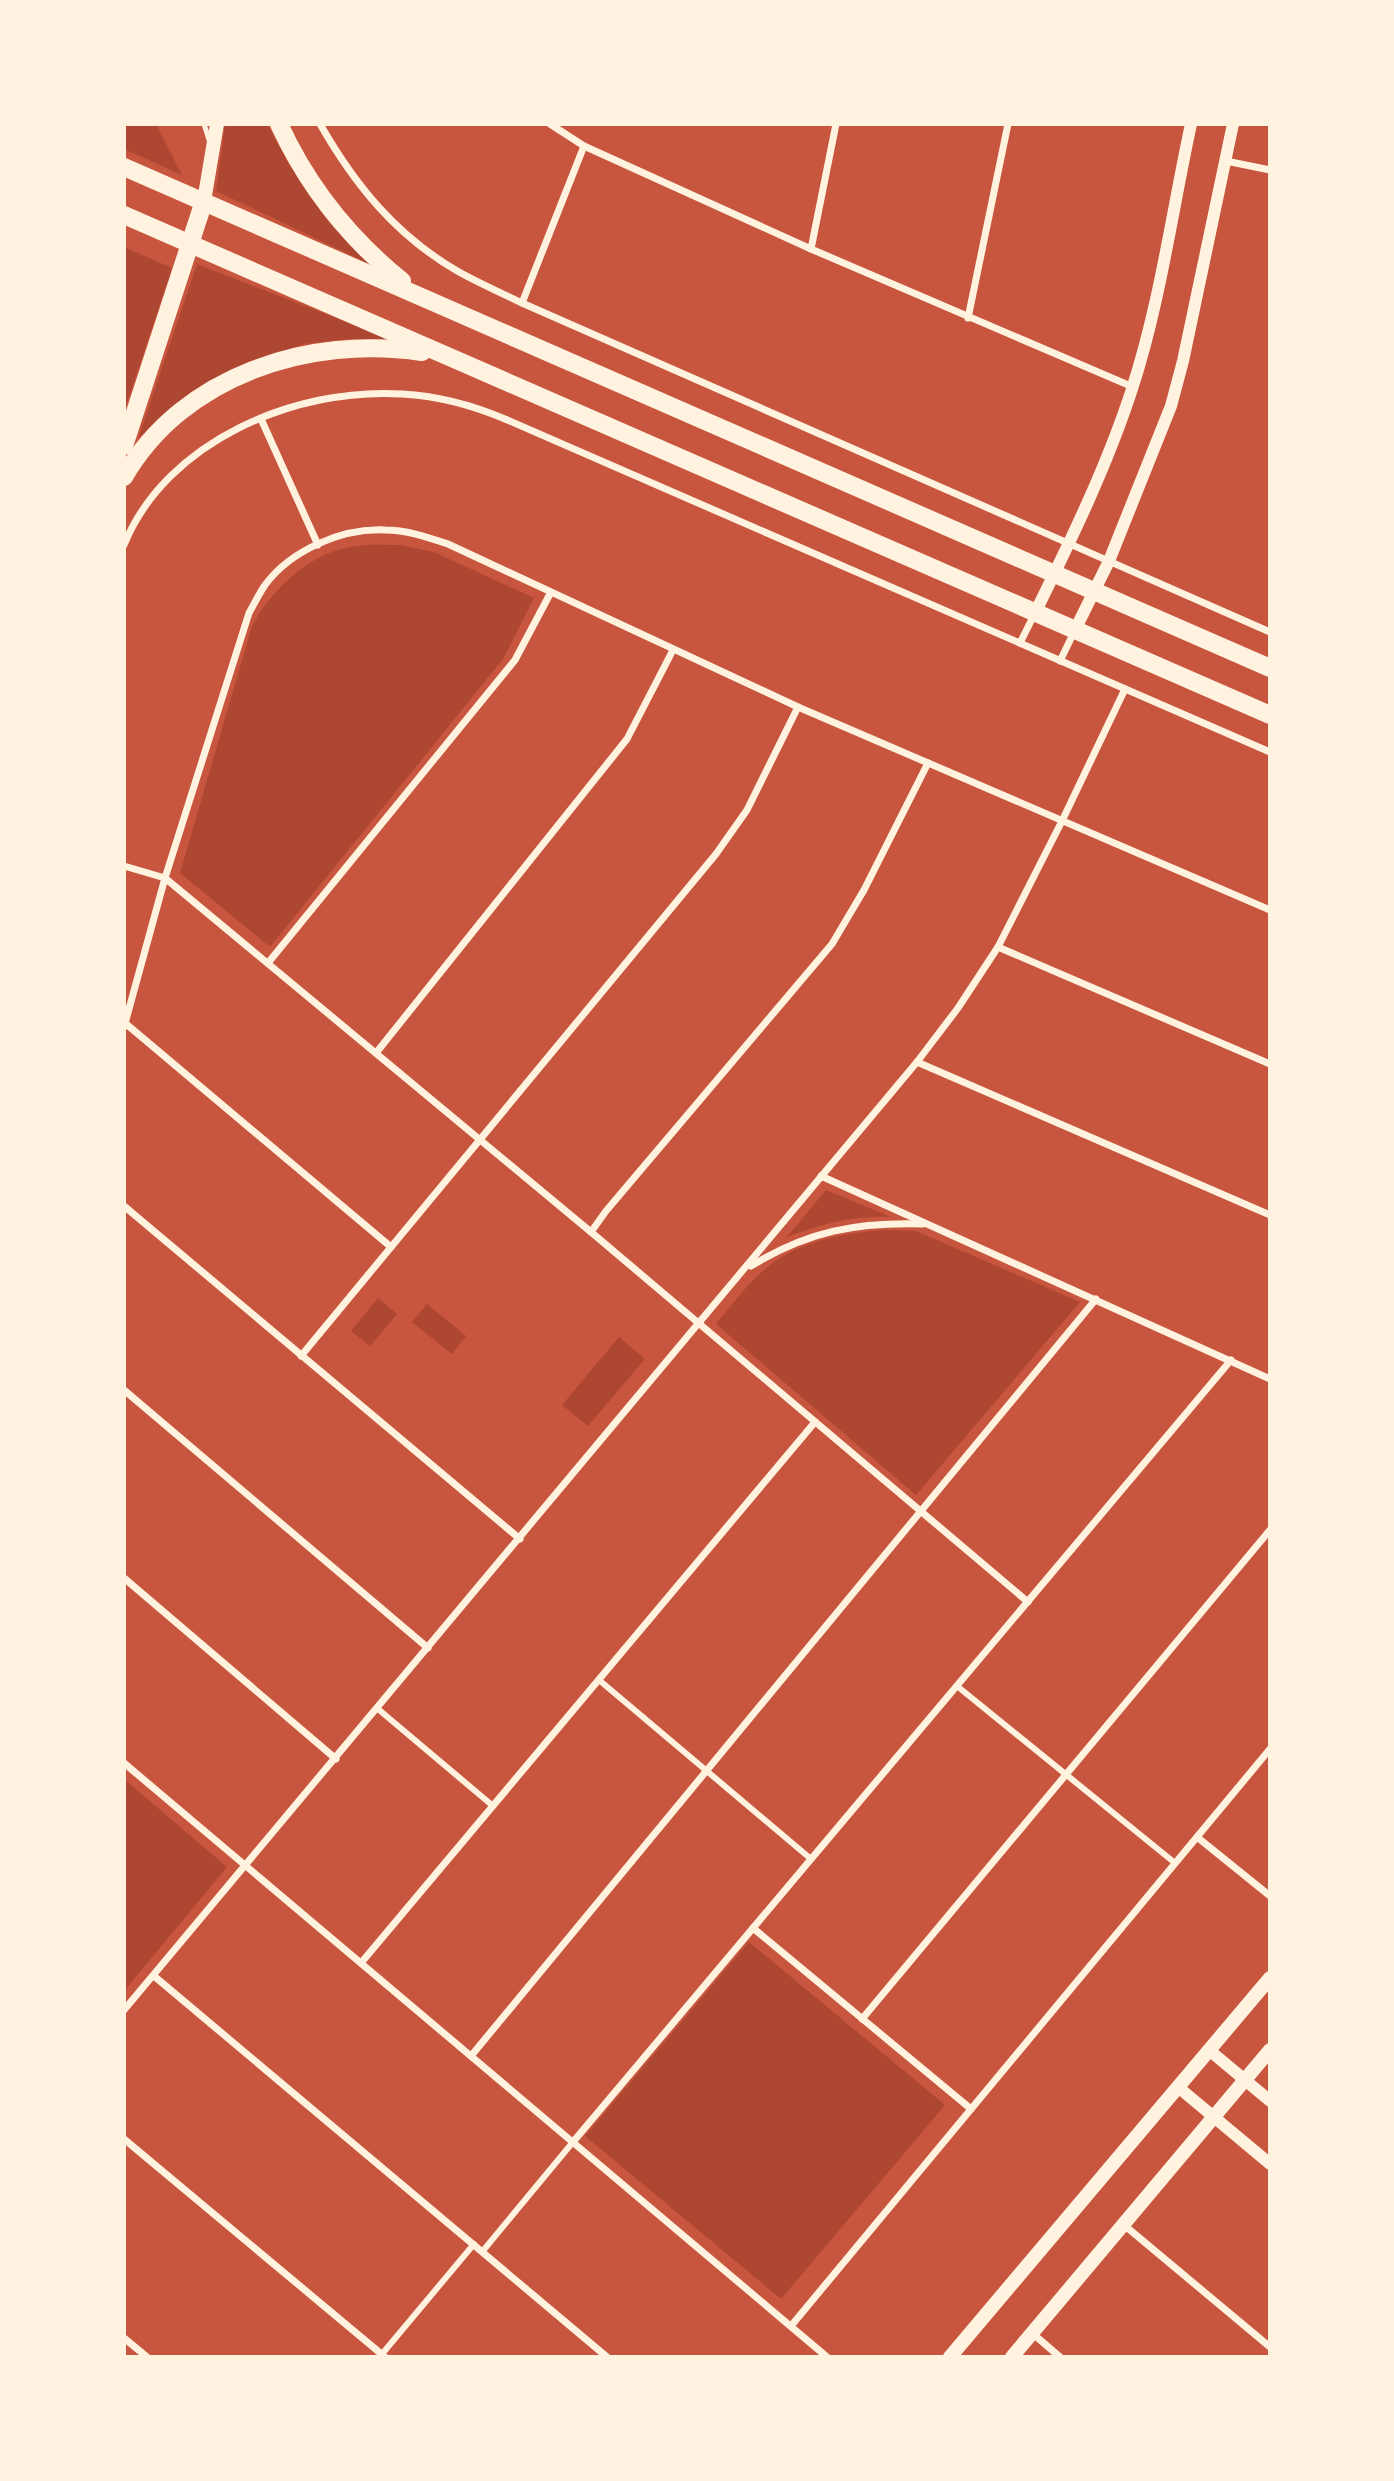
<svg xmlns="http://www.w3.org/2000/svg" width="1394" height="2481" font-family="Manrope,sans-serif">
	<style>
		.green { fill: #ae4732 }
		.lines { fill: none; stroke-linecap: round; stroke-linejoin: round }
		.service { stroke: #fff3e0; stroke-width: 5 }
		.pedestrian { stroke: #fff3e0; stroke-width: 6 }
		.minor { stroke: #fff3e0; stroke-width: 7 }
		.tertiary { stroke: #fff3e0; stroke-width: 12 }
		.secondary { stroke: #fff3e0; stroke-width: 14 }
		.primary { stroke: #fff3e0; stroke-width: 18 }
	</style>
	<rect width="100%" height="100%" fill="#c8553d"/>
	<g class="green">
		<path d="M124,124h32l26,51 -58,-26z"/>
		<path d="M225,124h42l22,40 39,57 46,45 -158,-75z"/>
		<path d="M124,247l48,21 -48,144z"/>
		<path d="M197,264l193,75h-42l-44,5 -80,29 -39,23 -47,43z"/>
		<path d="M400,545l34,7 100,46 -31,61 -233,288 -90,-74 72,-247c21,-38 59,-75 105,-80 14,-2 29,-1 43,-1z"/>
		<path d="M826,1190l65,27c-37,-2 -70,7 -104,20z"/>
		<path d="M883,1230l33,1 164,71 -164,193 -200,-171c15,-18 30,-38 47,-53 32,-29 78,-38 120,-41z"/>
		<path d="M378,1298l19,16 -27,32 -19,-15z"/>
		<path d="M427,1304l39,32 -14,18 -40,-32z"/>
		<path d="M619,1337l26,22 -57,67 -26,-21z"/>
		<path d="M124,1779l103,88 -103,124z"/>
		<path d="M749,1942l196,163 -164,194 -196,-163z"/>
	</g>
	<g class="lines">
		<path class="service" d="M204,124l6,19"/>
		<g class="pedestrian">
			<path d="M599,1680l212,179"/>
			<path d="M957,1686l218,177"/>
			<path d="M378,1709l115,97"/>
			<path d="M482,2252l91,-110"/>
			<path d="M382,2354l92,-110"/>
		</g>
		<g class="minor">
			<path d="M320,124c35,61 76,112 139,148 20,11 42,21 63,31l748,329"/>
			<path d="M550,124l34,22 227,103 322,138"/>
			<path d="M1226,161l44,9"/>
			<path d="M811,249l25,-125"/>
			<path d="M522,303l62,-157"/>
			<path d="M968,318l40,-194"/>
			<path d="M261,419l57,126"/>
			<path d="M124,545c42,-104 172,-158 278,-151 37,2 70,11 103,25l765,333"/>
			<path d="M1020,643l15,-30"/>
			<path d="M1060,661l15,-31"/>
			<path d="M124,866l41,12 426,354 437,370"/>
			<path d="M998,947l272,117"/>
			<path d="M268,963l247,-303 36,-68"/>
			<path d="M125,1023l266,224"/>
			<path d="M124,1027l41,-149 84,-265c5,-9 10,-19 16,-28 26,-35 77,-57 120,-55 22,0 42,7 63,14l350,163 472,203"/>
			<path d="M376,1053l251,-314 46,-89"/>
			<path d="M917,1062l353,153"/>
			<path d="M821,1176l449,203"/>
			<path d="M124,1206l396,333"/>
			<path d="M591,1232l15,-21 226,-267 32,-54 64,-127"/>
			<path d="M751,1266c57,-35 106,-44 172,-42"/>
			<path d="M301,1356l415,-502 31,-44 51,-103"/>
			<path d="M124,1390l304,258"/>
			<path d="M124,1578l212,181"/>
			<path d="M124,1763l703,594"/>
			<path d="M1197,1837l73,59"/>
			<path d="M753,1928l218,181"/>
			<path d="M361,1963l454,-541"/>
			<path d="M154,1976l453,381"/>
			<path d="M124,2010l793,-948 41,-54 40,-61 64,-126 63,-132"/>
			<path d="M862,2019l408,-489"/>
			<path d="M471,2056l625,-757"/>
			<path d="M124,2139l261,218"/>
			<path d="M573,2142l658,-782"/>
			<path d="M1124,2225l146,122"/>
			<path d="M791,2326l479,-577"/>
			<path d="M1032,2333l28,24"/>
			<path d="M124,2338l23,19"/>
		</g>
		<g class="tertiary">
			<path d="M1035,613c36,-73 72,-147 97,-224 28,-86 40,-177 59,-265"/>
			<path d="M1075,630l34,-69 62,-155 12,-45 50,-237"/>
			<path d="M1209,2050l61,51"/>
			<path d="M1178,2087l92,77"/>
		</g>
		<g class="secondary">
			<path d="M204,201l13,-77"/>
			<path d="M950,2357l320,-379"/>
			<path d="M1012,2357l258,-307"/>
		</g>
		<g class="primary">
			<path d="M279,124c28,61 71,115 123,157"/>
			<path d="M124,167l1146,501"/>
			<path d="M124,215l1146,500"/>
			<path d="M124,446l80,-245"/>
			<path d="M124,477c59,-102 186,-142 298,-125"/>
		</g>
	</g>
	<rect width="1394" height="2481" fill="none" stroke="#fff3e0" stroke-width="252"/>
</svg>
